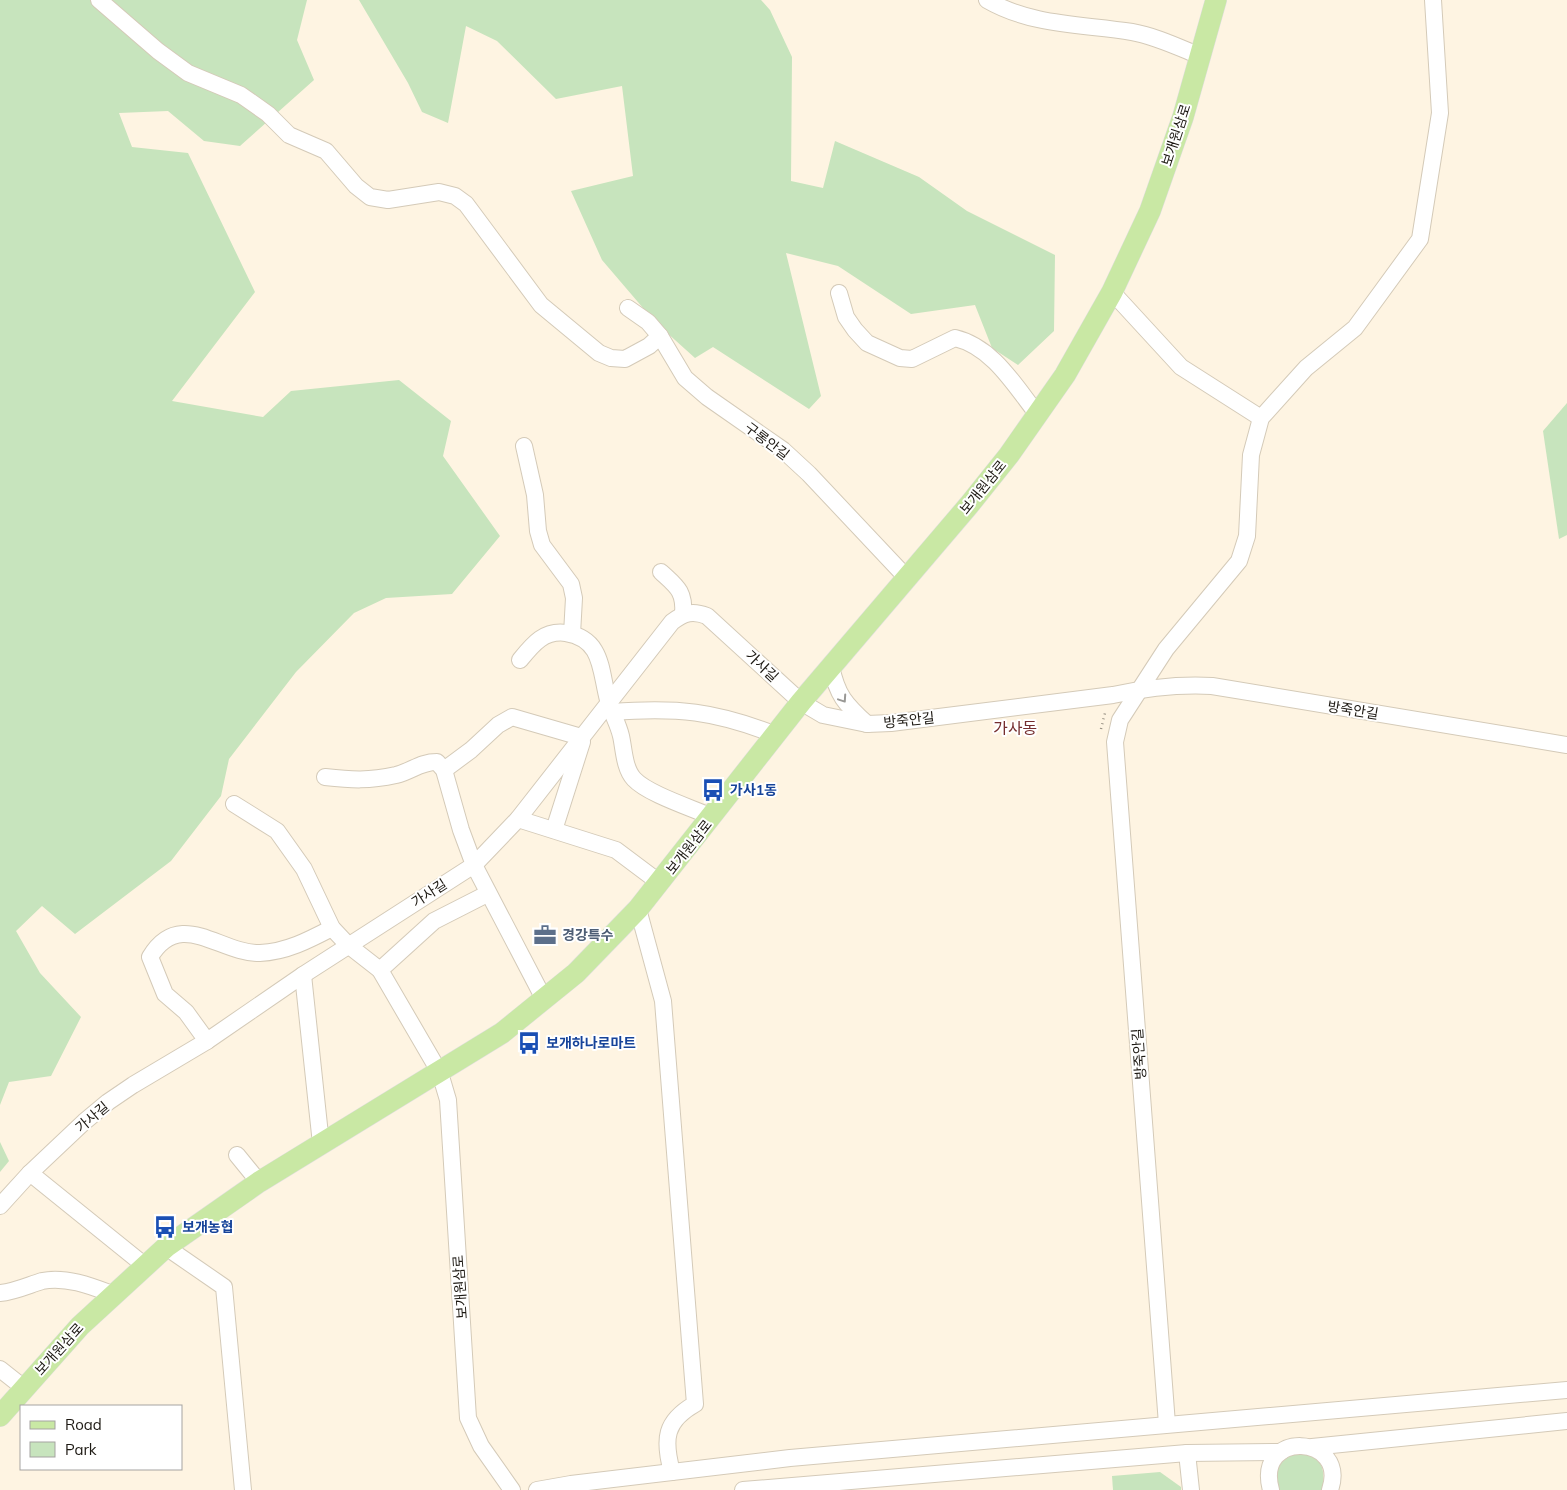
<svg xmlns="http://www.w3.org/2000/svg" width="1567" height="1490" font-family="Mulish,'Noto Sans KR',sans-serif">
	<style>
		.green { fill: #c7e4bd }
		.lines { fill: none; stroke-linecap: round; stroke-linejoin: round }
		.minor-casing { stroke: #d4cab8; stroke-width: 18 }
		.major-casing { stroke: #dfdfde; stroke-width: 22 }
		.path { stroke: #968f82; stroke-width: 2.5; stroke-dasharray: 1 4; stroke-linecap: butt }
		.minor { stroke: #fff; stroke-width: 16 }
		.major { stroke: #c9e8a4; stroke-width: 21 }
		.oneway { stroke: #999895 }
		.labels { text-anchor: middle; stroke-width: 4; stroke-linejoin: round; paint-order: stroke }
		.street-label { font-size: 14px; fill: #1d1913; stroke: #fff }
		.transit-label { font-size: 14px; font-weight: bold; fill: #164399; stroke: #fff; text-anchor: start }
		.service-label { font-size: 14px; font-weight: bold; fill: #4e5e75; stroke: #fff; text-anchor: start }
		.quarter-label { font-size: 16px; fill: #752e2e; stroke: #fff }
	</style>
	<rect width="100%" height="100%" fill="#fef4e2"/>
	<g class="green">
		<path d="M0,0h307l-10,40 17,40 -74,66 -36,-5 -36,-30 -49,2 13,34 56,6 67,139 -83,109 91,16 28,-26 108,-11 52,41 -8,35 57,80 -48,58 -66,4 -32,15 -58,59 -67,87 -8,37 -50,65 -96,73 -33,-28 -26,25 24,42 41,44 -30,59 -42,6 -9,23z"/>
		<path d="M359,0h402l9,10 22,47 -1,124 32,7 12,-47 84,36 48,34 88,44 -1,76 -36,34 -26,-17 -17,-43 -64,9 -73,-48 -52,-13 35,143 -12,13 -96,-62 -18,11 -40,-36 -53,-62 -31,-69 62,-15 -11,-90 -66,13 -59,-58 -31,-15 -18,97 -26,-11 -14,-29z"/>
		<path d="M1567,403v132l-8,4 -16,-108z"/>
		<path d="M0,1142l9,19 -9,11z"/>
		<path d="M1296,1453c26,3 29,12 27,37h-46c-2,-21 -1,-27 19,-37z"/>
		<path d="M1160,1472l21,15v3h-68l-1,-14z"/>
	</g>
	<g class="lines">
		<defs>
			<g id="minor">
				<path d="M99,0l59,51 30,22 53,22 27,19 21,21 37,16 30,35 14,11 18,3 51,-8 16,4 11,8 75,101 58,48 12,5 14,1 24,-13 11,-10"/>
				<path d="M987,0c45,26 95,24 145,32 23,4 46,15 68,24"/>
				<path d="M1112,292l69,75 80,51"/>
				<path d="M839,293l7,24 9,13 12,13 33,15 12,1 43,-21c38,9 60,48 83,77"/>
				<path d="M628,308l20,14 12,14 25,42 22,19 76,53 26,24 97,103"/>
				<path d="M524,446l11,49 3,36 4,14 29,39 3,14 -2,36"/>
				<path d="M661,572c15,14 24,19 22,42"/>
				<path d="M520,660c13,-16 24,-30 46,-27 37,6 34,37 42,67 3,12 10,23 13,36 3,13 3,32 13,43 14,15 58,29 78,38"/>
				<path d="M831,666c6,29 14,38 36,58"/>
				<path d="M612,712c65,-5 103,-1 164,23"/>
				<path d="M444,770l27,-20 27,-25 14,-8 69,20"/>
				<path d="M325,777c27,3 44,4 71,-2 16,-4 24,-13 41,-13l7,8 17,60 13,35 70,134"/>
				<path d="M234,804l43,27 27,38 28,59 16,17 32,25 60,103 8,27 20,318 13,28 31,44"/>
				<path d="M518,819l98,31 44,33"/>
				<path d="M554,830l28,-88"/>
				<path d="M638,909l25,92 32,403c-30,17 -32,35 -23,68"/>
				<path d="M380,970l54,-49 53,-27"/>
				<path d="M303,975l18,169"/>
				<path d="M207,1041l-21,-29 -21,-18 -15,-37c30,-50 70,-3 110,-4 26,-1 49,-13 72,-25"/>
				<path d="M237,1155l22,27"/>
				<path d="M30,1173l114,92"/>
				<path d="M0,1206l30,-33 54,-51 24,-20 25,-17 74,-44 96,-66 171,-110 44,-46 154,-197c12,-9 20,-12 35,-6l94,86 22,13 44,9 24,-1 222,-28c33,-7 65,-11 99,-9l355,59"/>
				<path d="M166,1247l58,40 19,203"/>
				<path d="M0,1293c14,-1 29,-8 42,-12 23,-5 49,5 70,13"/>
				<path d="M0,1369l24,19"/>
				<path d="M1167,1424l-52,-682 5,-22 46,-71 73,-88 8,-25 4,-81 10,-37 45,-50 49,-40 65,-89 20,-126 -7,-113"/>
				<path d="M1312,1447l255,-26"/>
				<path d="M1187,1453l4,37"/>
				<path d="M537,1490l34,-6 219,-26 777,-68"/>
				<path d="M743,1490l444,-37 94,-1"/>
				<path d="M1271,1490c-17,-61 78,-56 59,0"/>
			</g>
			<path id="major" d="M0,1416l80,-90 86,-79 93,-65 243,-149 74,-60 62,-64 163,-207 168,-197 40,-50 56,-80 47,-83 38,-81 33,-94 33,-117"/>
		</defs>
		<use href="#minor" class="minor-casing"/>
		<use href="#major" class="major-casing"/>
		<path class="path" d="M1101,729l4,-16"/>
		<use href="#minor" class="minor"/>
		<use href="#major" class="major"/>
	</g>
	<defs><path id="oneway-chevron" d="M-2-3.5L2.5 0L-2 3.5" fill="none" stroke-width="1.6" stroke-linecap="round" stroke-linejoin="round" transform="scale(1.25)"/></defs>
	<use class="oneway" href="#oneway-chevron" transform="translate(843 699) rotate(56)"/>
	<defs>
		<symbol id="bus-bare" viewBox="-9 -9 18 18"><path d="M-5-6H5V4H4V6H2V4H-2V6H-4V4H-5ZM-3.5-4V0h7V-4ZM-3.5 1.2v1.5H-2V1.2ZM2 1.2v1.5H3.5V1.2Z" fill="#1a4fb4" stroke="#fff" stroke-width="2.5" paint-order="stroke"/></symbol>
		<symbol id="office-bare" viewBox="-9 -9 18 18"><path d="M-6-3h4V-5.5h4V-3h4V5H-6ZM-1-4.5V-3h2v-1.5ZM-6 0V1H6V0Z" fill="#5c6f8a" stroke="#fff" stroke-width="2.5" paint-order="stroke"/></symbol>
	</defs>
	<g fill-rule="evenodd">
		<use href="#bus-bare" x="697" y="774" width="32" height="32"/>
		<use href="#office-bare" x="529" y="919" width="32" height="32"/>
		<use href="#bus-bare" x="513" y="1027" width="32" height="32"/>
		<use href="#bus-bare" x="149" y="1211" width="32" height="32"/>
	</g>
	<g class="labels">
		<g class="street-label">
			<text transform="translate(1176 135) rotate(-72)" y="5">보개원삼로</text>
			<text transform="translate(767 441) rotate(37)" y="5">구롱안길</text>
			<text transform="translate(983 487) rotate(-51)" y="5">보개원삼로</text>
			<text transform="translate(762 666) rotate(43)" y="5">가사길</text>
			<text transform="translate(1353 710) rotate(9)" y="5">방죽안길</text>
			<text transform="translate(909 720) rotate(-6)" y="5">방죽안길</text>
			<text transform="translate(689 847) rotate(-52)" y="5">보개원삼로</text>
			<text transform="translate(429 893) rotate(-33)" y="5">가사길</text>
			<text transform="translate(1139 1054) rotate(-94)" y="5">방죽안길</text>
			<text transform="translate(92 1117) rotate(-40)" y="5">가사길</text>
			<text transform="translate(460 1287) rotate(-94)" y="5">보개원삼로</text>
			<text transform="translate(59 1349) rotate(-48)" y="5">보개원삼로</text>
		</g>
		<g class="transit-label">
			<text x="730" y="795">가사1동</text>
			<text x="546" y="1048">보개하나로마트</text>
			<text x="182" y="1232">보개농협</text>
		</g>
		<g class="service-label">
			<text x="562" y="940">경강특수</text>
		</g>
		<g class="quarter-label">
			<text x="1015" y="734">가사동</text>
		</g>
	</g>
	<rect x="20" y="1405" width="162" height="65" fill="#ffffff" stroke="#a5a3a1"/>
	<rect x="30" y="1421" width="25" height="8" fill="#c9e8a4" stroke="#a5a3a1"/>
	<text x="65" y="1430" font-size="15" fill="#1d1913">Road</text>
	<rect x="30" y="1442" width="25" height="15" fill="#c7e4bd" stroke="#a5a3a1"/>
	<text x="65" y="1455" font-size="15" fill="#1d1913">Park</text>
</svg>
